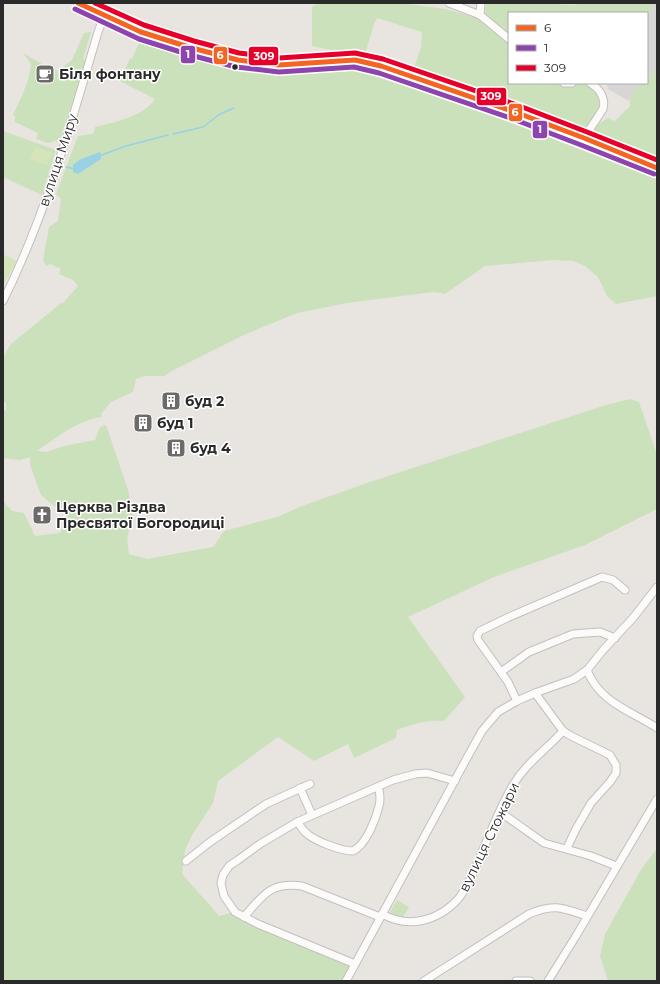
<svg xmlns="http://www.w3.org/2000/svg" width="660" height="984" font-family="Montserrat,sans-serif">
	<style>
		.industrial { fill: #d8d5d7 }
		.green { fill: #cbe1bb }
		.pitch { fill: #d5e5b9 }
		.water { fill: #99d1e5 }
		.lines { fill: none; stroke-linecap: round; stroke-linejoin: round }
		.stream { stroke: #99d1e5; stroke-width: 1.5 }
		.minor-casing { stroke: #c1c0c1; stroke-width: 9 }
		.major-casing { stroke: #c4c3c1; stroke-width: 10 }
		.minor { stroke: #fcfbfa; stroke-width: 7 }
		.major { stroke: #e5e1d5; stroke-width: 8 }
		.bus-1-casing { stroke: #fff; stroke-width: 8 }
		.bus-2-casing { stroke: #fff; stroke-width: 8 }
		.bus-3-casing { stroke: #fff; stroke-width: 8 }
		.bus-1 { stroke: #f26522; stroke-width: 5 }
		.bus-2 { stroke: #8e44ad; stroke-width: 5 }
		.bus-3 { stroke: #e4002b; stroke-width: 5 }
		.bus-dot { fill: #2a2a2a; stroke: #fff; stroke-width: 1.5 }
		.labels { text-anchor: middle; stroke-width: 3; stroke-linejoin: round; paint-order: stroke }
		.poi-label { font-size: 14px; font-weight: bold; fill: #2a2a2a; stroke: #fff; text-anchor: start }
		.street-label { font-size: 14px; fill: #2a2a2a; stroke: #fff }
		.line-badge { stroke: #fff; stroke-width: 1.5 }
		.badge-label { font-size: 11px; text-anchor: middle; font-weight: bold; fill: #fff }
	</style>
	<rect width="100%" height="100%" fill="#e8e4e0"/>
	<g class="industrial">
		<path d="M653,3h4v66l-9,9 -1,-63 6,-7 -2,-2z"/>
		<path d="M607,83h34l-11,14 -1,4 -21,-12z"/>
	</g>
	<g class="green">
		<path d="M318,3h82l45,6 40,11 1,-17h55l33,2 10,-2h69l-2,3 2,2 -6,7v-2h-138v70h80l-2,2 10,10 4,7 -2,6 -14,23 -171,-63 7,-21 1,-15 -45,-14 -3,6 -8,27 -11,-3 -15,4 -28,-6v-39z"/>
		<path d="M91,32l-8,27 4,3 -27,77 -12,4 -12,-4 2,-6 -23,-11v-6l-2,-1c8,-17 16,-32 18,-51l-8,-11 19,11 16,7 14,-11 12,-27z"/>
		<path d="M140,41l98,29 64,2 35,-3 17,1 101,31 38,15 164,63v117l-41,8 -9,-8 -9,-19 -13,-11 -12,-5 -20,-1 -68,6 -40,28 -12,-2 -86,11 -50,10 -51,21 -74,37 -8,5h-19l-9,3 -3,13 -22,10 -10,12 1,3c-24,3 -45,20 -65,34l10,1 17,-6 31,-6 5,-13 6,-2 22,65 5,25 -6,24 2,15 18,5 66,-12 11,-16 53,-14 25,-11 68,-24 236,-77 24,-6 9,3 18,53v54l-72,36 -91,32 -86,40 57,80 -21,24c-17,-1 -31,3 -47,9l-1,8 -42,20 -6,-14 -34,17 -36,-24 -60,44 -5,22 -21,32 -7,15 -3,24c12,14 25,27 37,42l16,-4 120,52 -9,17h-343v-480l9,10 12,2 11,23 25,-3 6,-17 -25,-21 -11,-30v-8l-10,3 -17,-2v-47l3,-1v-7l-3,-1v-44l8,-14 50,-41h2l15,-17 -5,-6 -14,-6 2,-5 -11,-5 -4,2 -3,-6 6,-33 9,-6 3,-22 -5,-5 22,-58 15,-2 2,-7c20,-5 48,-10 60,-28l-35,-18 10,-23 2,1z"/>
		<path d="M657,69v94l-20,-9 -10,-7 -38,-14 10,-10 9,-5 7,3 15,-15v-9l11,-14h6v-5h1z"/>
		<path d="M3,131l53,19 -14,45 -39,-18z"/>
		<path d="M656,850l1,1v130h-49l-8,-25 5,-22 37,-66z"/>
		<path d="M397,900l12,7 -7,12 -8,-1 1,-3 -5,-3z"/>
	</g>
	<g class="pitch">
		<path d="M35,147l17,6 -5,12 -17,-6z"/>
		<path d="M3,254l14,7 -14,25z"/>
	</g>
	<path class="water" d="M100,152l1,7 -23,15 -5,-2v-7l8,-6z"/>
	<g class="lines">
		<g class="stream">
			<path d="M173,134l30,-7 17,-13 14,-6"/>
			<path d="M99,156l27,-10 42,-11"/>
			<path d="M66,167l9,2"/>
		</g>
		<defs>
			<g id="minor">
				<path d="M449,3l31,12 29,24"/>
				<path d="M480,15l1,-12"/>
				<path d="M564,83h8"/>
				<path d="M584,138l19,-29c3,-11 -4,-21 -13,-26"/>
				<path d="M3,301c43,-86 68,-178 95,-269l6,-16"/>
				<path d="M587,670c12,32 44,41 70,58"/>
				<path d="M501,672l28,-20 44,-18 27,-2 15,6"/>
				<path d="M517,701l-9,-19 -30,-42 -1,-4 3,-5 29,-14 93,-40 11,3 12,10"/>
				<path d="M563,731l8,5 39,19 6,10v8l-6,9 -19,21 -15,26 -9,19"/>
				<path d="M300,788l12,27"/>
				<path d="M500,812l44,31 47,13 25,10"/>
				<path d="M297,822c3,3 5,7 8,10 9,9 36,19 48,19 13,-6 23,-32 26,-45 2,-7 1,-13 -1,-19"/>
				<path d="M186,861l24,-19 56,-38 44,-20"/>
				<path d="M382,914c27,15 57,7 77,-16 9,-12 15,-27 21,-41 10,-24 20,-50 33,-72 13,-22 34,-36 50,-54l-28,-38"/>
				<path d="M244,917c19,-22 26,-35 58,-31l78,31"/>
				<path d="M355,964l-97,-40 -23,-12 -11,-16 -3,-13 2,-8 6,-9 9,-6 22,-16 37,-22 96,-42 22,-6 12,-1 28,8"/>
				<path d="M346,981l122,-225 14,-25 16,-19 19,-11 18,-8 39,-14 13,-9 17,-21 29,-31 24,-31"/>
				<path d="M424,981l105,-67c25,-11 34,-6 58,2"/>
				<path d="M516,981h14"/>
				<path d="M548,981l28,-45 81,-137"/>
			</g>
			<path id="major" d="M78,3l63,29 51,16 46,12 41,5 76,-5 26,6 134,46 69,26 73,30"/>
		</defs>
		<use href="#minor" class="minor-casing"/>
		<use href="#major" class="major-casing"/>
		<use href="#minor" class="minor"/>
		<use href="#major" class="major"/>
		<defs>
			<path id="bus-1" d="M78,3l63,29 51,16 46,12 41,5 76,-5 26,6 134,46 69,26 73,30"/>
			<path id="bus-2" d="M75,9l64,30 51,16 46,12 43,5 75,-5 25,6 134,46 68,26 73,29"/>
			<path id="bus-3" d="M95,3l49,22 50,16 45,12 40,5 76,-5 28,6 134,46 70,27 70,28"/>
		</defs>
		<use href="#bus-1" class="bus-1-casing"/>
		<use href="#bus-2" class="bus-2-casing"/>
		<use href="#bus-3" class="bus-3-casing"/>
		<use href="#bus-1" class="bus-1"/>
		<use href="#bus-2" class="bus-2"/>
		<use href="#bus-3" class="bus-3"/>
	</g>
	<defs>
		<symbol id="cafe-square" viewBox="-11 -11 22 22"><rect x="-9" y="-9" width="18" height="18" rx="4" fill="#6c6b6a" stroke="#fff"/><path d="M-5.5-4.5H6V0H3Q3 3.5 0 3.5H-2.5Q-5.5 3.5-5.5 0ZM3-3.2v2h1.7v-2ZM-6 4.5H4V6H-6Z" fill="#fff"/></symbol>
		<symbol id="building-square" viewBox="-11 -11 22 22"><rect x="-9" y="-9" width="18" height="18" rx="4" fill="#6c6b6a" stroke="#fff"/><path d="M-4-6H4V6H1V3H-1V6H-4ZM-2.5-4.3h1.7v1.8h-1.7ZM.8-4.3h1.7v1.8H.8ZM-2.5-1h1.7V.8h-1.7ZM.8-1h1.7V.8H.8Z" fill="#fff"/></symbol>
		<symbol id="church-square" viewBox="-11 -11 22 22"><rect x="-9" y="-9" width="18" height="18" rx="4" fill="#6c6b6a" stroke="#fff"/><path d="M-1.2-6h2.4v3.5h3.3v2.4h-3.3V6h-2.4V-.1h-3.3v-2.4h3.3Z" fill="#fff"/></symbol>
	</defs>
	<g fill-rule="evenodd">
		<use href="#cafe-square" x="34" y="63" width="22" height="22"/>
		<use href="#building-square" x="160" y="390" width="22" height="22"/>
		<use href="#building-square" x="132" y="412" width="22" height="22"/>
		<use href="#building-square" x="165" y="437" width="22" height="22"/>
		<use href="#church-square" x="31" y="504" width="22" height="22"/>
	</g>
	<circle class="bus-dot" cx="235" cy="67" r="3.5"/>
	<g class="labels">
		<g class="poi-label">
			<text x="59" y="79">Біля фонтану</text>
			<text x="185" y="406">буд 2</text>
			<text x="157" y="428">буд 1</text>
			<text x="190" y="453">буд 4</text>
			<text x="56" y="512">Церква Різдва<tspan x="56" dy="16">Пресвятої Богородиці</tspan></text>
		</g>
		<g class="street-label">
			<text transform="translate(58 160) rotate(-72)" y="5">вулиця Миру</text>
			<text transform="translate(489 837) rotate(-64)" y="5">вулиця Стожари</text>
		</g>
	</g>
	<g class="line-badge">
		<rect x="180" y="45" width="16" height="19" rx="4" fill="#8e44ad"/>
		<rect x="213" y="46" width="15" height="19" rx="4" fill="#f26522"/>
		<rect x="248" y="46" width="31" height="20" rx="4" fill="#e4002b"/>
		<rect x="476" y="87" width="31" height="19" rx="4" fill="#e4002b"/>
		<rect x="508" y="103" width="15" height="19" rx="4" fill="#f26522"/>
		<rect x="532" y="120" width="16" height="19" rx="4" fill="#8e44ad"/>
	</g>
	<g class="badge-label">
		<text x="188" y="58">1</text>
		<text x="220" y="59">6</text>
		<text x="264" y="60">309</text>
		<text x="491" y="100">309</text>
		<text x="515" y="116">6</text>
		<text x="540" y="133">1</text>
	</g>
	<rect width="660" height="984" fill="none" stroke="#2a2a2a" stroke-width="8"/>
	<rect x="508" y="12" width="140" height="72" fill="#ffffff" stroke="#aaaaaa"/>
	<rect x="516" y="25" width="20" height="6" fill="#f26522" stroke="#aaaaaa"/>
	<text x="544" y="32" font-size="12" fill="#2a2a2a">6</text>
	<rect x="516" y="45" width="20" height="6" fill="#8e44ad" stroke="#aaaaaa"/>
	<text x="544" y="52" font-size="12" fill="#2a2a2a">1</text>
	<rect x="516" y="65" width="20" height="6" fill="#e4002b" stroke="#aaaaaa"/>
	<text x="544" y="72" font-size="12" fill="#2a2a2a">309</text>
</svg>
